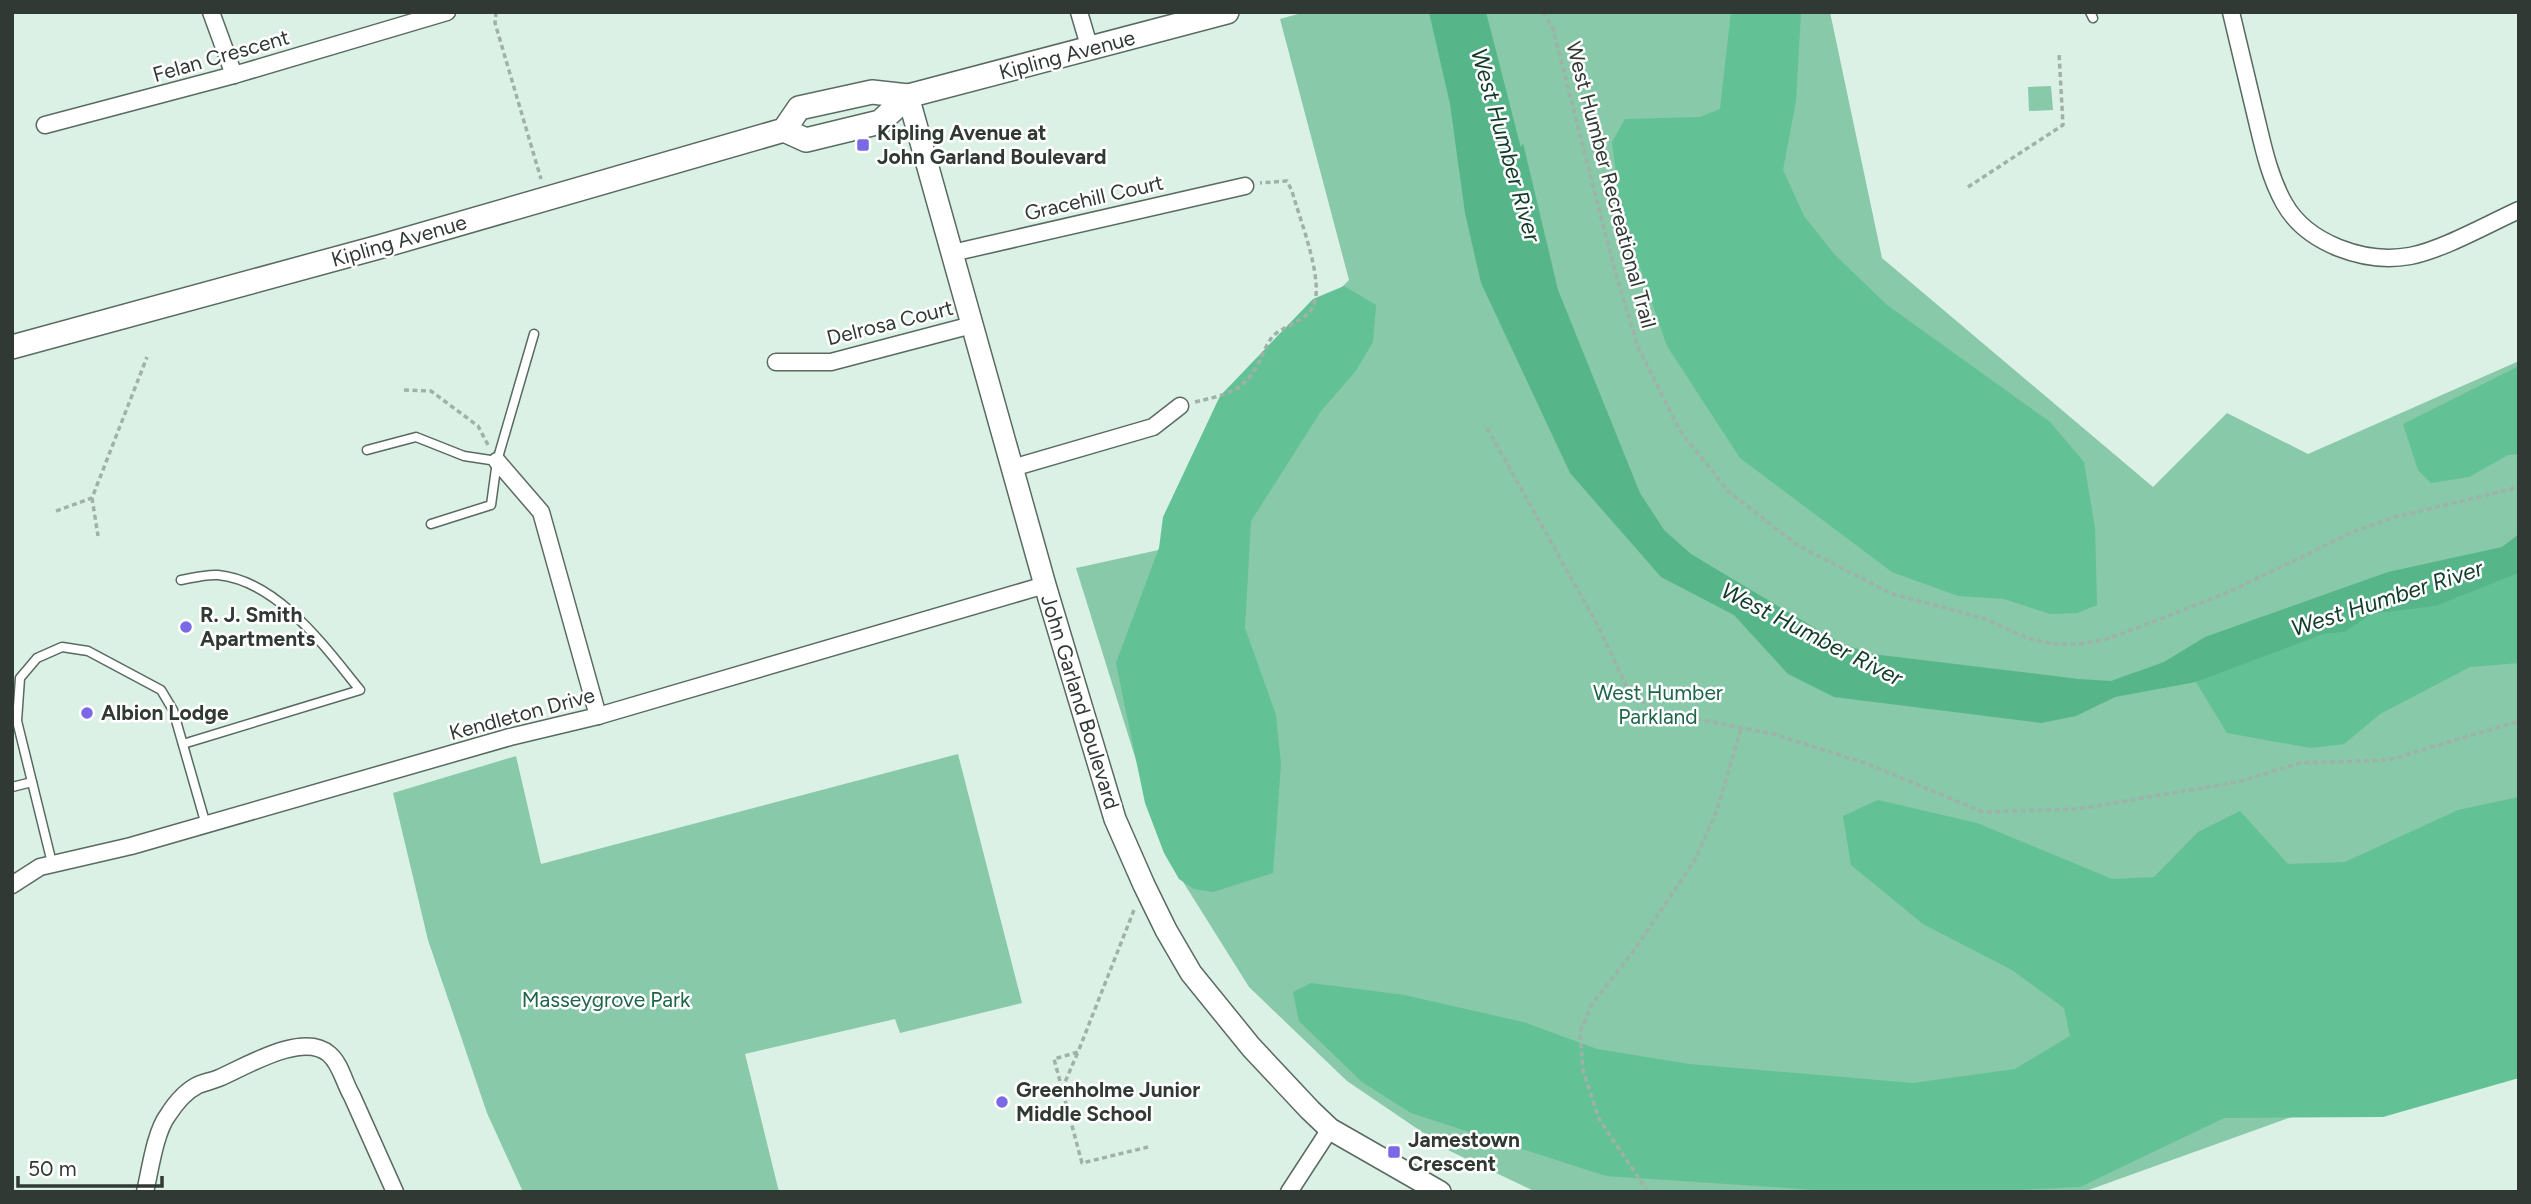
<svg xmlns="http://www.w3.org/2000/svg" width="2531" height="1204" font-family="Figtree,sans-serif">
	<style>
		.green { fill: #87c9a8 }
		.forest { fill: #62c195 }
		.water { fill: #56b68a }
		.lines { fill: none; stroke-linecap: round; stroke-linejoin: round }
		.river { stroke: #56b68a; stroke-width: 35 }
		.service-casing { stroke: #596b61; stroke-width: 11 }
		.minor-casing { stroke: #596b61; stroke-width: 19 }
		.tertiary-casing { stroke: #596b61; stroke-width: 24 }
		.secondary-casing { stroke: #596b61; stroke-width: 26 }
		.path { stroke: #a0b1a8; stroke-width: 3.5; stroke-dasharray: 5 3.5; stroke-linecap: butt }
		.service { stroke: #fff; stroke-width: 8 }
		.minor { stroke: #fff; stroke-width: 16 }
		.tertiary { stroke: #fff; stroke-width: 21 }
		.secondary { stroke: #fff; stroke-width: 23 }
		.poi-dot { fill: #7a68e4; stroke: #fff; stroke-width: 2.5 }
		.labels { text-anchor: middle; stroke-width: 5; stroke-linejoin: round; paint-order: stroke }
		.street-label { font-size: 21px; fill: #313934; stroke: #fff }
		.poi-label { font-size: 21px; font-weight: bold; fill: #313934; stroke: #fff; text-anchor: start }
		.park-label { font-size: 21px; fill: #1e6547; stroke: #fff }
		.water-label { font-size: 23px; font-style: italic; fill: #123c2a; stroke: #fff }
	</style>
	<rect width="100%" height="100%" fill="#dcf1e6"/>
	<g class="green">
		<path d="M1305,12h525l52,246 271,229 74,-74 81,41 211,-93v691l-205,57 -231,83h-547l-86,-41 -103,-70 -98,-94 -84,-134 -89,-285 87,-19 66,-148 120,-121 -69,-261z"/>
		<path d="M2051,86l2,24 -24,1 -1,-24z"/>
		<path d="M958,754l64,249 -122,30 -5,-14 -150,35 34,138h-256l-36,-79 -59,-173 -35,-147 123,-37 25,108z"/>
	</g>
	<g class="forest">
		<path d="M1731,12h70l-5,89 -13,69 21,46 31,39 52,50 163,117 34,40 11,66 2,77 -20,8 -27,1 -46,-15 -46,-3 -66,-24 -152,-114 -73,-112 -46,-133 -9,-71 13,-23 75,-2 20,-8z"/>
		<path d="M1344,286l32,19 -3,37 -18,30 -34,39 -70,110 -6,107 31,87 5,49 -8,109 -60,19 -19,-3 -15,-10 -15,-26 -19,-50 -29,-140 43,-115 4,-31 57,-121 93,-97z"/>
		<path d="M2519,366v88l-11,1 -39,22 -38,6 -13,-13 -15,-46z"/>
		<path d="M2519,573v90l-49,4 -90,47 -36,30 -33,4 -84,-15 -31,-51 128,-48 21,-2 27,-18 64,-8z"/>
		<path d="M2519,797v281l-136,39 -159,1 -144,69 -108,5h-126l-240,-16 -195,-63 -49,-31 -63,-61 -6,-29 18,-9 93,12 119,27 74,27 92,15 224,19 102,-14 55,-33 -6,-28 -52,-38 -89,-46 -72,-59 -8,-49 35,-16 99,23 135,56 42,-2 44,-45 42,-21 48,53 57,-2 113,-52z"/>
	</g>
	<path class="water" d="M1429,12h30l18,101 20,36 19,6 7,-12 35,147 82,203 24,37 27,24 149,89 32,11 207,25 32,2 53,-19 41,-25 183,-65 114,-25 17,-13v39l-83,33 -64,8 -27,18 -21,2 -128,48 -81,15 -39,19 -35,7 -207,-26 -46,-23 -54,-59 -73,-38 -91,-104 -89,-190 -16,-70 -15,-109z"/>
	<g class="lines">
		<path class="river" d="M1468,12l39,152 10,30"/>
		<defs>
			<g id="service">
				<path d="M2090,12l3,6"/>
				<path d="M367,450l49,-13 48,19 33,5"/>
				<path d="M431,524l60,-19 6,-44 37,-127"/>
				<path d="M181,580c11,-2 25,-6 37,-5 60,6 107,72 142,115l-177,54"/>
				<path d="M12,787l20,-5"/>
				<path d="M52,863l-35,-142 3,-43 17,-20 25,-11 26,4 73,39 12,20 33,115"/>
			</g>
			<g id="minor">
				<path d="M211,12l23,63"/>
				<path d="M1079,12l11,37"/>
				<path d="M2231,12c8,35 17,70 25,105 7,29 13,59 28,86 23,41 81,61 126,53 32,-6 78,-32 109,-46"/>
				<path d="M45,125l189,-50 213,-63"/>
				<path d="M952,253l293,-67"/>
				<path d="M776,362h55l141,-37"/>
				<path d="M497,461l44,51 57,204"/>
				<path d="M1012,468l141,-41 27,-21"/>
				<path d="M12,885l28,-18 91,-21 379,-109 88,-21 447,-131"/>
				<path d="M145,1192c5,-21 10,-60 23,-77 7,-11 18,-24 30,-30 7,-3 14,-4 21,-7 26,-11 84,-47 110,-24 12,10 15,29 23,42l43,96"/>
				<path d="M1289,1192l41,-63"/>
			</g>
			<path id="tertiary" d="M908,96l137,489 70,234 29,66 22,45 25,43 60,74 59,63 20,19 110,63"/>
			<g id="secondary">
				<path d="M784,130l22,10 74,-18 28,-26"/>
				<path d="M12,347l367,-100 405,-117 15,-22 73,-16 36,4 319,-84"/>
			</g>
		</defs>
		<use href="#service" class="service-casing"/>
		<use href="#minor" class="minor-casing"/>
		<use href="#tertiary" class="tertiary-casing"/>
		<use href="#secondary" class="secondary-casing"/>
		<g class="path">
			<path d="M496,12l-1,11 46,156"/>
			<path d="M1543,12l10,17 60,235 25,83 42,84 48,60 69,54 95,49 91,24 44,20 25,6h25l27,-4 25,-9 100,-39 124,-60 39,-14 127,-31"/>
			<path d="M1968,187l95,-62 -4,-72"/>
			<path d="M404,390l27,1 47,35 10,19"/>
			<path d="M1195,402c28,-7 47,-9 62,-36 5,-9 9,-21 15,-29 9,-10 29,-14 39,-27 17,-22 -12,-92 -19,-119l-5,-10 -27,2"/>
			<path d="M1487,428l110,196 33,69 26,18 117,23 95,30 115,48 95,-3 160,-27 62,-19 89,-3 130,-39"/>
			<path d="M92,498l6,38"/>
			<path d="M56,511l36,-13 55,-141"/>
			<path d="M1134,910l-56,142 -24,7 28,104 66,-16"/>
			<path d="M1062,1089l16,-37"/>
			<path d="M1648,1192l-49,-73 -16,-49 -3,-38 12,-28 43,-55 60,-89 22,-50 24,-81"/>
		</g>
		<use href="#service" class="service"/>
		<use href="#minor" class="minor"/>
		<use href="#tertiary" class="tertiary"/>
		<use href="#secondary" class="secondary"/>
	</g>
	<g class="poi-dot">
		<rect x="856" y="138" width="14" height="14" rx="3.5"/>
		<circle cx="186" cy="627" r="7"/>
		<circle cx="87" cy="713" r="7"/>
		<circle cx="1002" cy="1102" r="7"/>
		<rect x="1387" y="1145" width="14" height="14" rx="3.5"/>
	</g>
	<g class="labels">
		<g class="street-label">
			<text transform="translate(1067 55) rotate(-15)" y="7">Kipling Avenue</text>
			<text transform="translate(221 56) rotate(-16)" y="7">Felan Crescent</text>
			<text transform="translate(1611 185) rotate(75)" y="7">West Humber Recreational Trail</text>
			<text transform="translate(1094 198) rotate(-13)" y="7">Gracehill Court</text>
			<text transform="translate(399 241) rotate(-16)" y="7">Kipling Avenue</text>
			<text transform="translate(890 323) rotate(-14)" y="7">Delrosa Court</text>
			<text transform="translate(1080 702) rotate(73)" y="7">John Garland Boulevard</text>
			<text transform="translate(522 714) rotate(-15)" y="7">Kendleton Drive</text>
		</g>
		<g class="poi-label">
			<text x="877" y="140">Kipling Avenue at<tspan x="877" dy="24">John Garland Boulevard</tspan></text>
			<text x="200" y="622">R. J. Smith<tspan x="200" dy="24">Apartments</tspan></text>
			<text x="101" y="720">Albion Lodge</text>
			<text x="1016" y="1097">Greenholme Junior<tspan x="1016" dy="24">Middle School</tspan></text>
			<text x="1408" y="1147">Jamestown<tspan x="1408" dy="24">Crescent</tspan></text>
		</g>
		<g class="park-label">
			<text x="1658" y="700">West Humber<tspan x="1658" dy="24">Parkland</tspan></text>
			<text x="606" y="1007">Masseygrove Park</text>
		</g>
		<g class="water-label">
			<text transform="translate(1506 145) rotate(74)" y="8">West Humber River</text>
			<text transform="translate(2387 598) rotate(-18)" y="8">West Humber River</text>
			<text transform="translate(1812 634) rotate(27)" y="8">West Humber River</text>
		</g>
	</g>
	<rect width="2531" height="1204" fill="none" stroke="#313934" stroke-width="28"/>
	<path d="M18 1176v10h144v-10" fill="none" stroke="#313934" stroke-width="3.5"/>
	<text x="28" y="1176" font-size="21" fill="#313934" stroke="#ffffff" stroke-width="5" paint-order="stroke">50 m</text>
</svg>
